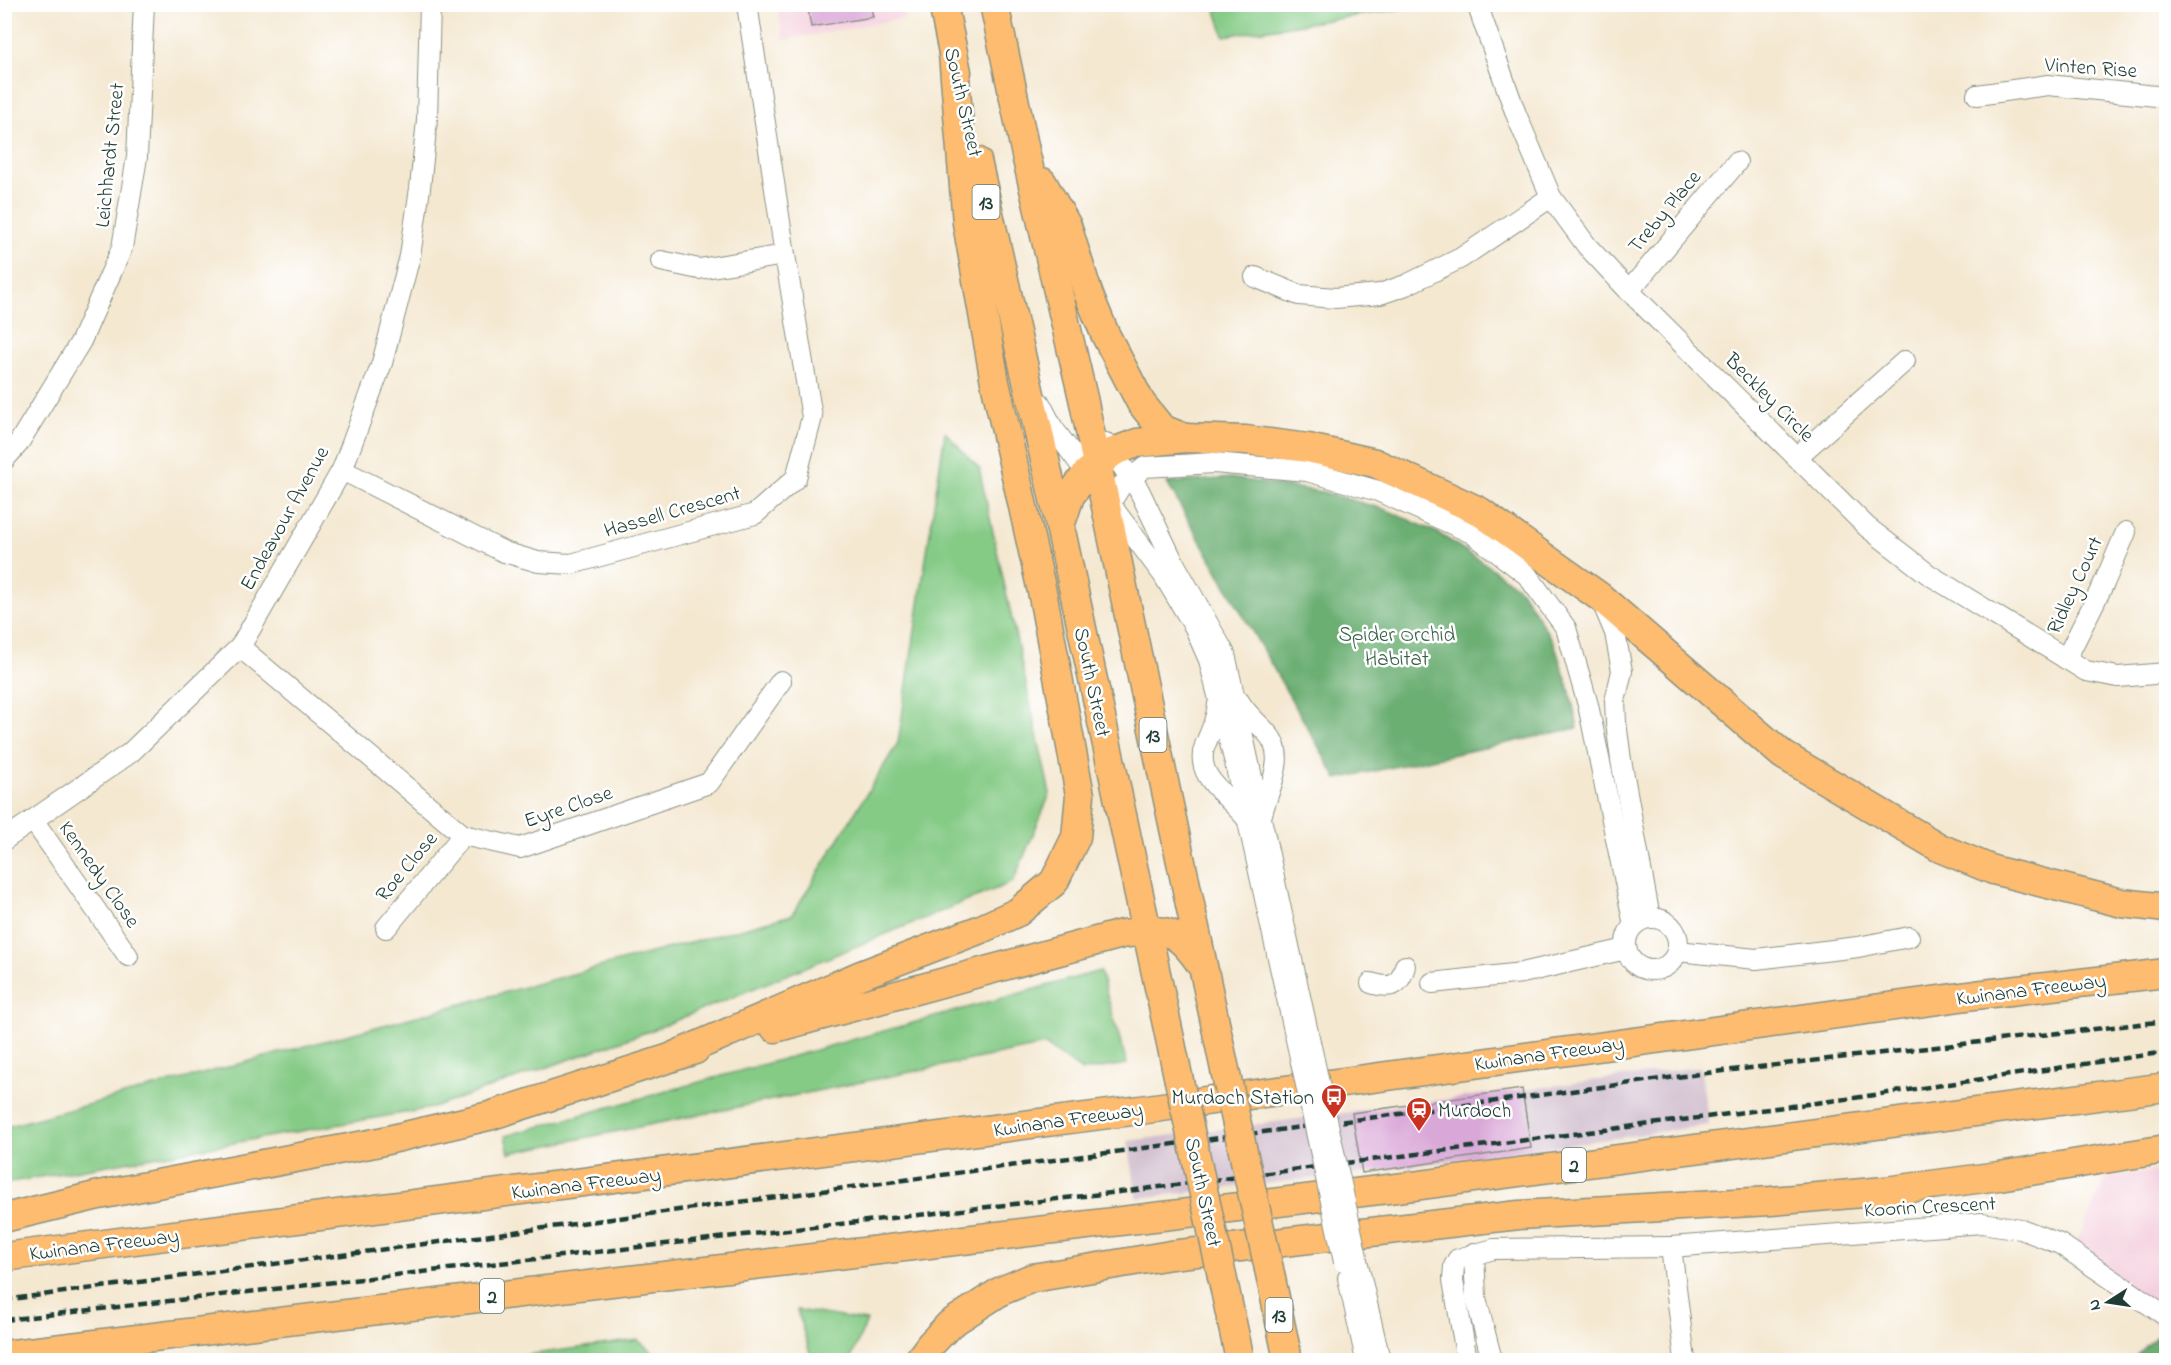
<svg xmlns="http://www.w3.org/2000/svg" width="2171" height="1365" font-family="'Indie Flower',sans-serif">
	<style>
		.built { fill: #f4cfdd }
		.industrial { fill: #d0bdcd }
		.green { fill: #85cb86; stroke: #52845d; stroke-width: 1.5 }
		.forest { fill: #6caf73; stroke: #467654; stroke-width: 1.5 }
		.building { fill: #daa8d8 }
		.lines { fill: none; stroke-linecap: round; stroke-linejoin: round }
		.minor-casing { stroke: #8a9282; stroke-width: 22 }
		.highway-casing { stroke: #8a9282; stroke-width: 31 }
		.minor { stroke: #fff; stroke-width: 20 }
		.highway { stroke: #fdbc6f; stroke-width: 28 }
		.rail { stroke: #1f3d34; stroke-width: 4.5; stroke-dasharray: 9 4.5; stroke-linecap: butt }
		.minor-bridge-casing { stroke: #8a9282; stroke-width: 22; stroke-linecap: butt }
		.highway-bridge-casing { stroke: #8a9282; stroke-width: 31; stroke-linecap: butt }
		.minor-bridge { stroke: #fff; stroke-width: 20 }
		.highway-bridge { stroke: #fdbc6f; stroke-width: 28 }
		.labels { text-anchor: middle; stroke-width: 5; stroke-linejoin: round; paint-order: stroke }
		.shield { fill: #fff; stroke: #627771; stroke-width: 1.5 }
		.shield-label { font-size: 20px; font-weight: bold; fill: #1f3d34 }
		.street-label { font-size: 21px; fill: #1f3d34; stroke: #fff }
		.park-label { font-size: 21px; fill: #386048; stroke: #fff }
		.poi-label { font-size: 21px; fill: #1f3d34; stroke: #fff; text-anchor: end }
	</style>
	<rect width="100%" height="100%" fill="#fff"/>
	<filter id="ink" filterUnits="userSpaceOnUse"><feTurbulence type="fractalNoise" baseFrequency=".0167" numOctaves="2"/><feDisplacementMap in="SourceGraphic" scale="12" xChannelSelector="R" yChannelSelector="G"/><feConvolveMatrix kernelMatrix="1 2 1 2 8 2 1 2 1" color-interpolation-filters="sRGB"/></filter>
	<filter id="wash" filterUnits="userSpaceOnUse"><feTurbulence type="fractalNoise" baseFrequency=".008" numOctaves="4" result="noise"/><feDisplacementMap in="SourceGraphic" scale="24" xChannelSelector="R" yChannelSelector="G"/><feGaussianBlur stdDeviation="1.35" result="paint"/><feColorMatrix in="noise" values="0 0 0 0 0 0 0 0 0 0 0 0 0 0 0 0 0 1.4 0 .05"/><feComposite in="paint" operator="in"/></filter>
	<g filter="url(#wash)">
		<rect width="100%" height="100%" fill="#f4e8d1"/>
		<g class="built">
			<path d="M777,5h125l3,13 -121,22z"/>
			<path d="M2166,1170v190h-37l34,-31 -95,-68 38,-84z"/>
		</g>
		<path class="industrial" d="M1700,1067l9,58 -347,48 -225,25 -9,-57z"/>
		<g class="green">
			<path d="M1214,4h211v1l-201,31z"/>
			<path d="M945,432l34,36 71,326 -37,88 -358,147 -223,79 -427,75v-56l787,-212 106,-172z"/>
			<path d="M1100,971l27,93 -45,7 -37,-26 -536,108 -4,-17z"/>
			<path d="M797,1310l70,11 -17,39h-38z"/>
			<path d="M638,1340l24,20h-172z"/>
		</g>
		<g class="forest">
			<path d="M1231,478l92,14 64,18 51,23 48,31 35,26 33,53 16,49 8,36 -241,51 -170,-296z"/>
			<path d="M2164,1329l2,2v29h-34z"/>
		</g>
		<g id="blocks">
			<g class="building">
				<path d="M807,4h63l3,13 -62,10z"/>
				<path d="M1522,1089l9,59 -169,25 -10,-60z"/>
			</g>
		</g>
	</g>
	<g filter="url(#ink)">
		<use href="#blocks" fill-opacity="0" stroke="#8a9282" stroke-width="1.5"/>
		<g class="lines">
			<defs>
				<g id="minor">
					<path d="M1477,4l39,110 35,83 36,49 42,45 238,236 61,47 158,97 32,6 48,-4"/>
					<path d="M1977,95l71,-10 118,12"/>
					<path d="M661,261l38,8 86,-14"/>
					<path d="M1255,277l44,18 36,3 45,-4 26,-9 55,-27 90,-61"/>
					<path d="M1629,291l108,-129"/>
					<path d="M1040,403l13,25 111,148 30,50 15,34 26,103 66,299"/>
					<path d="M1106,443l33,47 34,71 52,93 89,406"/>
					<path d="M1797,457l108,-96"/>
					<path d="M4,460l14,-16 63,-103 41,-93 15,-91 7,-153"/>
					<path d="M342,470l162,82 34,10 33,2 184,-50 41,-36 16,-61 -27,-162 -38,-251"/>
					<path d="M1107,516l5,-16 9,-14 24,-19 69,-4 93,8 71,20 94,42 55,42 39,53 22,77 46,220"/>
					<path d="M1602,602l13,31 7,38 -7,30 1,21 5,38 29,158"/>
					<path d="M240,647l223,188 57,13 189,-65 72,-102"/>
					<path d="M2066,659l39,-78 21,-49"/>
					<path d="M1239,701c7,13 18,21 28,32 22,23 1,56 -5,81"/>
					<path d="M1218,704c-2,16 -7,27 -13,41 -12,32 24,51 41,73"/>
					<path d="M33,820l95,136"/>
					<path d="M4,840l126,-87 110,-106 102,-177 40,-107 28,-107 10,-68 7,-68 3,-116"/>
					<circle cx="1652" cy="944" r="26"/>
					<path d="M386,928l77,-93"/>
					<path d="M1677,951l79,8 102,-12 51,-10"/>
					<path d="M1371,983c19,6 29,4 34,-17"/>
					<path d="M1432,983l90,-10 104,-24"/>
					<path d="M1671,1247l311,-24 39,6 39,15 106,72"/>
					<path d="M1474,1253l2,45 16,62"/>
					<path d="M1357,1260l23,100"/>
					<path d="M1348,1278l18,82"/>
					<path d="M1467,1360l-14,-80 1,-14 4,-7 36,-10 177,-2 14,113"/>
				</g>
				<g id="highway">
					<path d="M943,4l14,68"/>
					<path d="M994,4l32,151 57,243 142,672"/>
					<path d="M977,161l83,365 118,550"/>
					<path d="M1042,182l25,44 21,67 17,41 36,69 21,26 23,9"/>
					<path d="M1060,526l10,-30 17,-23 26,-21 24,-9 48,-5 61,2 62,8 67,15 104,48 121,86 183,158 157,93 53,22 129,33 44,5"/>
					<path d="M775,1028l347,-94c44,-6 54,-7 80,32"/>
					<path d="M676,1055l185,-80 120,-46 37,-17 36,-30 22,-45 4,-42 -37,-199 -48,-214 -28,-159 -14,-169"/>
					<path d="M4,1218l95,-23 276,-52 114,-27 206,-66"/>
					<path d="M4,1257l1136,-147 835,-115 191,-22"/>
					<path d="M1269,1269l19,91"/>
					<path d="M1222,1276l18,84"/>
					<path d="M4,1355l1409,-169 753,-99"/>
					<path d="M919,1360l11,-15 20,-21 51,-33 31,-13 139,-23 348,-40 252,-14 114,-10 114,-15 167,-27"/>
				</g>
			</defs>
			<use href="#minor" class="minor-casing"/>
			<use href="#highway" class="highway-casing"/>
			<use href="#minor" class="minor"/>
			<use href="#highway" class="highway"/>
			<g class="rail">
				<path d="M4,1300l1710,-228 452,-51"/>
				<path d="M4,1320l1132,-130 718,-92 312,-46"/>
			</g>
			<defs>
				<g id="minor-bridge">
					<path d="M1314,1060l43,197"/>
					<path d="M1301,1062l43,200"/>
				</g>
				<g id="highway-bridge">
					<path d="M1225,1070l44,199"/>
					<path d="M1178,1076l44,200"/>
				</g>
			</defs>
			<use href="#minor-bridge" class="minor-bridge-casing"/>
			<use href="#highway-bridge" class="highway-bridge-casing"/>
			<use href="#minor-bridge" class="minor-bridge"/>
			<use href="#highway-bridge" class="highway-bridge"/>
		</g>
	</g>
	<defs>
		<symbol id="bus-pin" viewBox="-11 -11 22 30"><path d="M0 17L-7.5 6A9.5 9.5 0 1 1 7.5 6Z" fill="#c8321e" stroke="#fff"/><path d="M-5-6H5V4H4V6H2V4H-2V6H-4V4H-5ZM-3.5-4V0h7V-4ZM-3.5 1.2v1.5H-2V1.2ZM2 1.2v1.5H3.5V1.2Z" fill="#fff"/></symbol>
		<symbol id="station-pin" viewBox="-11 -11 22 30"><path d="M0 17L-7.5 6A9.5 9.5 0 1 1 7.5 6Z" fill="#c8321e" stroke="#fff"/><path d="M-3-6H3Q5-6 5-4V2Q5 4 3 4L4.5 6H3L1.5 4h-3L-3 6H-4.5L-3 4Q-5 4-5 2V-4Q-5-6-3-6ZM-3.5-4v3h7v-3ZM-3.5 1v1.5H-2V1ZM2 1v1.5H3.5V1Z" fill="#fff"/></symbol>
	</defs>
	<g fill-rule="evenodd">
		<use href="#bus-pin" x="1319" y="1082" width="30" height="40"/>
		<use href="#station-pin" x="1404" y="1095" width="30" height="40"/>
	</g>
	<g class="labels">
		<g class="shield">
			<rect x="972.5" y="185" width="27" height="34" rx="4.5"/>
			<rect x="1139.5" y="718" width="27" height="34" rx="4.5"/>
			<rect x="1562" y="1148" width="24" height="34" rx="4.5"/>
			<rect x="480" y="1279" width="24" height="34" rx="4.5"/>
			<rect x="1265.5" y="1298" width="27" height="34" rx="4.5"/>
		</g>
		<g class="shield-label">
			<text x="986" y="209">13</text>
			<text x="1153" y="742">13</text>
			<text x="1574" y="1172">2</text>
			<text x="492" y="1303">2</text>
			<text x="1279" y="1322">13</text>
		</g>
		<g class="street-label">
			<text transform="translate(2091 67) rotate(4)" y="7">Vinten Rise</text>
			<text transform="translate(964 102) rotate(77)" y="7">South Street</text>
			<text transform="translate(109 155) rotate(-84)" y="7">Leichhardt Street</text>
			<text transform="translate(1664 211) rotate(-50)" y="7">Treby Place</text>
			<text transform="translate(1770 397) rotate(45)" y="7">Beckley Circle</text>
			<text transform="translate(672 511) rotate(-16)" y="7">Hassell Crescent</text>
			<text transform="translate(284 518) rotate(-61)" y="7">Endeavour Avenue</text>
			<text transform="translate(2074 585) rotate(-65)" y="7">Ridley Court</text>
			<text transform="translate(1093 682) rotate(78)" y="7">South Street</text>
			<text transform="translate(568 806) rotate(-19)" y="7">Eyre Close</text>
			<text transform="translate(406 866) rotate(-50)" y="7">Roe Close</text>
			<text transform="translate(100 874) rotate(55)" y="7">Kennedy Close</text>
			<text transform="translate(2031 989) rotate(-7)" y="7">Kwinana Freeway</text>
			<text transform="translate(1549 1053) rotate(-8)" y="7">Kwinana Freeway</text>
			<text transform="translate(1068 1119) rotate(-8)" y="7">Kwinana Freeway</text>
			<text transform="translate(586 1183) rotate(-7)" y="7">Kwinana Freeway</text>
			<text transform="translate(1204 1192) rotate(78)" y="7">South Street</text>
			<text transform="translate(1930 1206) rotate(-3)" y="7">Koorin Crescent</text>
			<text transform="translate(104 1244) rotate(-7)" y="7">Kwinana Freeway</text>
		</g>
		<g class="park-label">
			<text x="1397" y="641">Spider Orchid<tspan x="1397" dy="24">Habitat</tspan></text>
		</g>
		<g class="poi-label">
			<text x="1314" y="1104">Murdoch Station</text>
			<text x="1438" y="1117" text-anchor="start">Murdoch</text>
		</g>
	</g>
	<rect width="2171" height="1365" fill="none" stroke="#fff" stroke-width="24"/>
	<g transform="translate(2108 1302) rotate(258)" stroke="#ffffff" stroke-width="4.5" paint-order="stroke">
	<path d="M0-4.5L10 22L0 15L-10 22Z" fill="#1f3d34"/>
	<text y="-9" font-size="16" font-weight="bold" text-anchor="middle" fill="#1f3d34">N</text>
	</g>
</svg>
